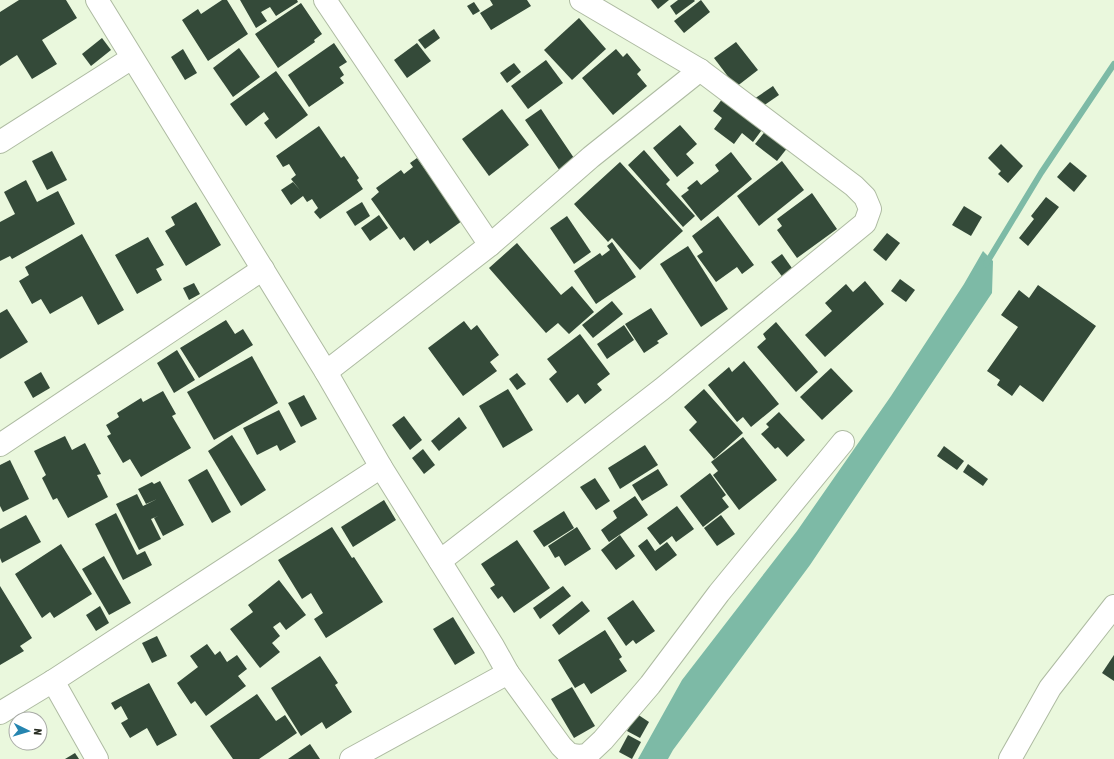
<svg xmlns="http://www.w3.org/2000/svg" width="1114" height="759" font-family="'Asap Condensed',sans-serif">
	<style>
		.water { fill: #7dbaa6 }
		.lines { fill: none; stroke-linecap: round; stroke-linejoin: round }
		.stream { stroke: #7dbaa6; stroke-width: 6 }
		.building { fill: #344a39 }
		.street-casing { stroke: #aebba2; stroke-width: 24 }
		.street { stroke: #fff; stroke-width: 22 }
	</style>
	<rect width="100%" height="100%" fill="#eaf8dd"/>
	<path class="water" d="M983,251l10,10 -1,32 -182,272 -137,185 -5,9h-30l44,-79 115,-149 94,-135 73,-112z"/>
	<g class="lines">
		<path class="stream" d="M986,264l55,-91 73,-109"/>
	</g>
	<g class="building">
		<path d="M19,0h47l11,18 -35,22 15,24 -25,15 -15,-24 -17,11v-54z"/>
		<path d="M222,0h5l21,34 -40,27 -26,-41 16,-11 3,5z"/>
		<path d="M240,0h57l1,2 -22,14 -6,-9 -9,5 6,9 -11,7z"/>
		<path d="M490,0h37l4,6 -40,24 -11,-17 13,-8z"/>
		<path d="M651,0h18l-11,9z"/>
		<path d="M678,0h16l1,1 -19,14 -6,-9z"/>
		<path d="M701,0l9,12 -26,21 -10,-12z"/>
		<path d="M474,2l6,9 -7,4 -6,-9z"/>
		<path d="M301,3l21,31 -8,6 1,2 -37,26 -23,-34z"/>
		<path d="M579,18l27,31 -34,31 -28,-30z"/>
		<path d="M434,29l6,9 -15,11 -7,-9z"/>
		<path d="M102,38l9,12 -20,16 -9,-12z"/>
		<path d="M736,42l22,28 -22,17 -22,-29z"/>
		<path d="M334,43l13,19 -8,5 5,8 -4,3 4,5 -35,24 -21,-32z"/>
		<path d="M417,43l14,18 -24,17 -13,-18z"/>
		<path d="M239,48l21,29 -27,20 -20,-29z"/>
		<path d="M183,49l14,24 -12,7 -14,-23z"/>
		<path d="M616,49l7,8 4,-4 14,17 -4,4 10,12 -34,29 -31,-37z"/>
		<path d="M546,60l17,23 -35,26 -17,-23z"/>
		<path d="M514,63l7,9 -14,11 -7,-10z"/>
		<path d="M276,71l32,44 -32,24 -12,-16 5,-4 -5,-7 -18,14 -16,-22z"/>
		<path d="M773,86l6,9 -19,13 -6,-9z"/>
		<path d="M723,98l41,29 -11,15 -11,-9 -8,11 -20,-15 8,-11 -9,-7z"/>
		<path d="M502,109l27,36 -40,31 -27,-37z"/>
		<path d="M541,109l8,12 -13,9 13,-9 27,40 -16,10 -35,-51z"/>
		<path d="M771,124l21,18 -15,19 -22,-17z"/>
		<path d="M680,125l17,19 -11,10 8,9 -17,14 -24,-29z"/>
		<path d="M319,126l22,32 3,-2 15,22 -2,2 6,9 -43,30 -6,-7 4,-4 -6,-9 -5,3 -4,-6 -12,9 -10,-15 12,-8 7,8 -9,-11 5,-4 -7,-11 -6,3 -7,-11z"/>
		<path d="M1001,144l22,22 -15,17 -10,-9 3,-3 -13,-13z"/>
		<path d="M644,150l26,30 -4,4 29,32 -12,11 -55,-62z"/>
		<path d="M52,151l15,29 -20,10 -15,-29z"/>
		<path d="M731,152l21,27 -51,42 -20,-25 8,-6 -2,-2 10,-8 4,5 18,-14 -4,-6z"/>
		<path d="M417,158l45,63 -32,23 -2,-4 -14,11 -10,-14 -4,3 -29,-41 8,-7 -3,-4 25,-18 3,4 9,-7 -3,-4z"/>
		<path d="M782,161l22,29 -45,36 -22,-30z"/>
		<path d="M620,162l63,69 -43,39 -28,-32 -4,4 -34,-38z"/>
		<path d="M1070,162l17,14 -13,16 -17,-15z"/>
		<path d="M26,180l11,22 21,-11 17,33 -63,35 -2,-3 -10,5v-39l15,-8 -11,-22z"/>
		<path d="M812,193l25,36 -40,29 -20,-28 5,-4 -5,-7z"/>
		<path d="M1046,197l13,10 -31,39 -9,-8 15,-19 -3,-3z"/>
		<path d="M196,202l25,43 -35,21 -21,-35 10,-6 -4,-8z"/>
		<path d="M362,202l8,14 -15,10 -9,-14z"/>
		<path d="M964,206l18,11 -11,19 -19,-11z"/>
		<path d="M379,215l9,13 -18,13 -9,-13z"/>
		<path d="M567,216l24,36 -17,12 -24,-36z"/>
		<path d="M718,216l36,49 -12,9 -5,-7 -21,15 -19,-26 6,-4 -11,-16z"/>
		<path d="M887,233l13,10 -14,18 -13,-11z"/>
		<path d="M82,234l42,76 -26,15 -16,-29 -32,18 -9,-15 -9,5 -13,-23 10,-6 -4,-8z"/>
		<path d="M148,237l16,28 -8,4 6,11 -25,14 -22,-39z"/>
		<path d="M612,242l24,35 -40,27 -22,-33 26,-18 2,3 8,-6 -3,-4z"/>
		<path d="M517,243l44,52 11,-9 22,26 -25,22 -11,-11 -12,10 -57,-65z"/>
		<path d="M688,246l40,63 -27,18 -41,-63z"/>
		<path d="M782,254l12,17 -10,8 -13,-17z"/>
		<path d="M900,279l15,11 -9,12 -15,-11z"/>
		<path d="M865,281l19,23 -59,53 -20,-22 27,-24 -7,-8 21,-19 7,8z"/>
		<path d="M194,283l6,11 -11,6 -6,-12z"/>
		<path d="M1038,285l58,41 -53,76 -23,-17 -8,11 -15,-11 3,-5 -13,-9 31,-44 -17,-12 18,-25 10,8z"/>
		<path d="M612,301l11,13 -30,24 -11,-13z"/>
		<path d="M651,308l17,26 -11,7 2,2 -15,10 -19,-29z"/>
		<path d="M7,309l21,33 -28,17v-46z"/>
		<path d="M226,320l9,14 8,-5 10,16 -54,33 -19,-30z"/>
		<path d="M464,321l7,9 6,-5 22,30 -9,7 7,9 -34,25 -35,-48z"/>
		<path d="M776,322l42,50 -22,20 -39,-45 9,-8 -3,-5z"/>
		<path d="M624,325l10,15 -27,19 -10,-15z"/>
		<path d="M580,334l30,40 -13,10 5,6 -17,14 -7,-10 -11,9 -18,-24 8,-7 -10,-13z"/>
		<path d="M177,350l18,30 -21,13 -17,-30z"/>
		<path d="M252,356l26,47 -64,37 -27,-48z"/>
		<path d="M744,361l35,43 -28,23 -8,-10 -6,5 -29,-37 21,-18 3,5z"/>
		<path d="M831,368l22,23 -31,29 -22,-23z"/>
		<path d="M41,372l9,16 -17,10 -9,-16z"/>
		<path d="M517,373l9,11 -9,6 -8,-11z"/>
		<path d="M508,389l25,41 -30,18 -24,-42z"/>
		<path d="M704,389l39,44 -29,26 -25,-29 8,-8 -13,-15z"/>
		<path d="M163,391l13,23 -4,2 19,32 -50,29 -11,-18 -7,4 -16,-27 4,-2 -5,-9 13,-8 -2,-4 24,-15 2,4z"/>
		<path d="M304,395l13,24 -16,8 -13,-24z"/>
		<path d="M279,410l17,32 -16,9 -3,-6 -20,10 -14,-27z"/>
		<path d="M779,412l26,28 -18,17 -9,-10 -3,2 -14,-15 8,-7 -3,-3z"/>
		<path d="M404,416l18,24 -12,10 -18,-25z"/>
		<path d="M459,417l8,11 -28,23 -8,-10z"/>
		<path d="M232,435l34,55 -25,16 -33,-55z"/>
		<path d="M65,436l7,14 13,-7 16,31 -4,1 11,22 -40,21 -11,-20 -4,2 -11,-22 4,-3 -12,-24z"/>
		<path d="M743,437l34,43 -38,30 -26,-35 5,-4 -7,-9z"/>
		<path d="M645,445l13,20 -38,24 -12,-21z"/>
		<path d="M944,446l20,15 -7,9 -20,-14z"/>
		<path d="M423,449l12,16 -11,9 -12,-16z"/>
		<path d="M10,460l19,39 -26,13 -3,-6v-41z"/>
		<path d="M968,464l20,15 -5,7 -20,-14z"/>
		<path d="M207,469l24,43 -19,11 -24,-43z"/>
		<path d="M658,469l10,16 -26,16 -10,-16z"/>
		<path d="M710,473l16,22 -4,3 7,9 -26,20 -23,-31z"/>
		<path d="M595,478l15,23 -14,9 -16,-23z"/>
		<path d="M160,481l24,44 -21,11 -9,-18 4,-2 -7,3 10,20 -22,11 -23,-46 21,-10 6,12 14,-7 -11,5 -8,-15 14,-7 2,2z"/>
		<path d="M635,496l13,19 -39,27 -8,-12 16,-12 -4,-7z"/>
		<path d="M384,500l12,20 -43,27 -12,-20z"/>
		<path d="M677,506l17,23 -18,13 -4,-6 -12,9 -13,-17z"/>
		<path d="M564,511l10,17 -30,19 -11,-16z"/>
		<path d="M116,513l21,42 8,-4 7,14 -29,15 -28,-56z"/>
		<path d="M26,515l15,27 -39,21 -2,-5v-29z"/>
		<path d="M721,515l14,19 -18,12 -13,-18z"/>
		<path d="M332,527l20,31 2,-1 29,45 -57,36 -12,-19 9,-6 -12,-20 -9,6 -24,-39z"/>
		<path d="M577,527l14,22 -26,17 -6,-10 -4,2 -7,-12z"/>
		<path d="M620,535l15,21 -19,14 -15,-20z"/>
		<path d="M647,539l8,12 12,-9 10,13 -21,16 -18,-25z"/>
		<path d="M517,540l33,48 -36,25 -12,-17 -4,3 -8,-11 5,-3 -14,-21z"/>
		<path d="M61,544l31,50 -38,24 -4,-6 -8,6 -27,-44z"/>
		<path d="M104,556l27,47 -22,12 -27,-46z"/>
		<path d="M279,580l27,35 -20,15 -6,-8 -7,5 7,9 -8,7 8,9 -20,16 -30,-39 23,-17 -5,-7z"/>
		<path d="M0,586l32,52 -12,8 4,5 -24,14z"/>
		<path d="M563,586l8,10 -31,23 -7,-11z"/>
		<path d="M633,600l22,31 -19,13 -3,-4 -7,6 -19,-28z"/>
		<path d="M582,601l8,10 -31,24 -7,-10z"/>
		<path d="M100,606l9,17 -13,8 -10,-16z"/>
		<path d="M453,617l22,36 -20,12 -22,-36z"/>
		<path d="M605,630l17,27 -3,2 8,12 -36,23 -7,-11 -9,5 -17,-28z"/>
		<path d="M157,636l10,20 -15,7 -10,-20z"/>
		<path d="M207,644l8,11 5,-4 7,11 10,-7 10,14 -9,7 8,10 -40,30 -11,-15 -4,3 -14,-21 21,-16 -8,-11z"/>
		<path d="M1114,655v26l-12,-8z"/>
		<path d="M320,656l18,27 -3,2 17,27 -26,17 -4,-7 -21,14 -30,-48z"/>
		<path d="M149,683l28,52 -20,11 -10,-18 -17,10 -9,-15 7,-4 -7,-13 -6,4 -4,-7z"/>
		<path d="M572,687l23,39 -21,12 -23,-39z"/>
		<path d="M257,694l19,27 9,-6 12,18 -38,26h-26l-23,-33z"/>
		<path d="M637,714l12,8 -9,16 -13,-7z"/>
		<path d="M16,724v11h-1l-5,-8z"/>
		<path d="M628,735l13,7 -9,17 -13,-7z"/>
		<path d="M310,744l10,15h-32z"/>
		<path d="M75,753l4,6h-14z"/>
	</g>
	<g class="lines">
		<defs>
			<g id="street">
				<path d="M97,0l229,372 55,95 112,179 15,27 53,73 8,8 9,2 9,-1 16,-15 47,-55 69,-92 124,-151"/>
				<path d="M325,0l165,245"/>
				<path d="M0,142l132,-84"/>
				<path d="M326,372l164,-127 101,-88 109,-87"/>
				<path d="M0,445l263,-176"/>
				<path d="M440,561l222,-172 203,-166 5,-14 -5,-12 -11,-11 -154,-116 -119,-70"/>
				<path d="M53,681l44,78"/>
				<path d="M0,713l53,-32 328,-214"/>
				<path d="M351,759l157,-86"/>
				<path d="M1010,759l40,-71 64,-82"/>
			</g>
		</defs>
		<use href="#street" class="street-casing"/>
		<use href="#street" class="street"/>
	</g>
	<g transform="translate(28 731) rotate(95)"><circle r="19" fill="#ffffff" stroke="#a8aaa6"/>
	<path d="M0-3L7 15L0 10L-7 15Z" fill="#2585b0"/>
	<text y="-6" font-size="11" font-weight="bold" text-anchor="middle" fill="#262b21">N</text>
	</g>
</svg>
